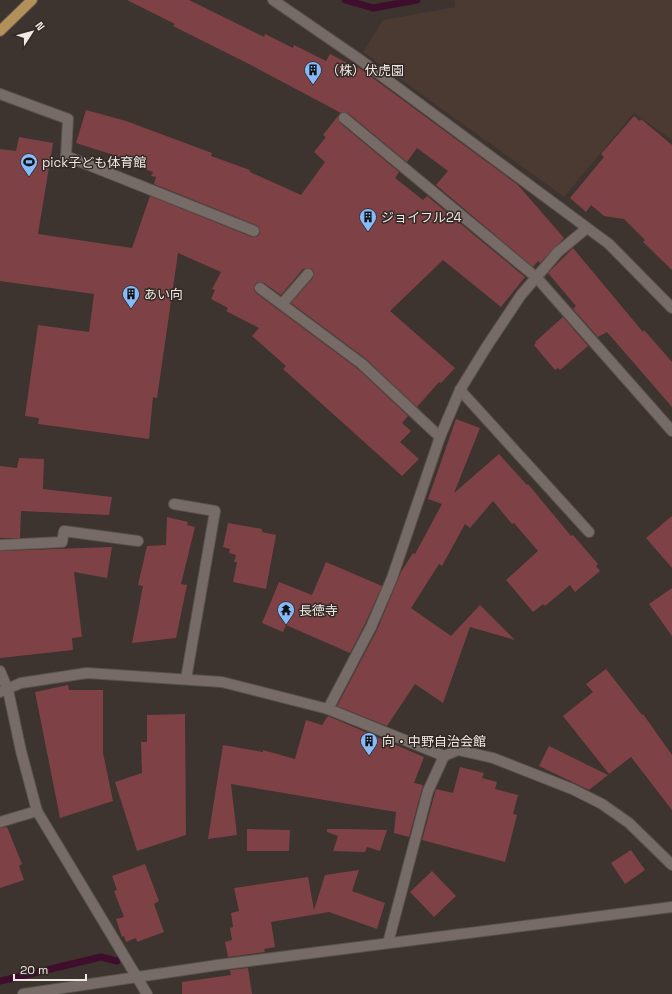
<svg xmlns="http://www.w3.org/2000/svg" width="672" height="994" font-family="'Space Grotesk','Noto Sans JP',sans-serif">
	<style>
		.built { fill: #4a3a32 }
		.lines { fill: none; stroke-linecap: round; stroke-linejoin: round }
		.stream { stroke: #3e0e2c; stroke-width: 7 }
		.building { fill: #7e4246 }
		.minor-casing { stroke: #59514d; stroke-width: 12 }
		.major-casing { stroke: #59514d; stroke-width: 12 }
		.minor { stroke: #766b66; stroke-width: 10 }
		.major { stroke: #b38f5a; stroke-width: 10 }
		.labels { text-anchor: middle; stroke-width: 3; stroke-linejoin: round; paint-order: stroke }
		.poi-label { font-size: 13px; fill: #efe9e6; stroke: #332925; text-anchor: start }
	</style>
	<rect width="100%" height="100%" fill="#3d332f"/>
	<path class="built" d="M454,0h218v140l-38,-27 -70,84 -201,-145 20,-32 72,-13z"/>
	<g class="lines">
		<g class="stream">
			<path d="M345,0l28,8 44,-8"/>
			<path d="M0,981l101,-24 16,4"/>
		</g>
	</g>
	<g class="building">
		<path d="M127,0h62l75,37 1,-3 28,14 1,-3 32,16 4,-7 27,14 1,-1 160,118 46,53 -24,25 -2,-2 -5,6 -97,-82 12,-14 -31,-23 -10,14 -59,-49h-7l-94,-50 -74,-37 2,-2z"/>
		<path d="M86,110l40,11 86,32 -1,3 39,14v2l51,23 24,-33 -11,-10 12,-15 -3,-2 15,-19 2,7 59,49 -4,6 28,22 4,-4 98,81 -24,30 -58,-47 -53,51 65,57 -14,15 -2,-1 -22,25 -51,-48 -75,-56 22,-25 1,-6 -2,-3 -3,-1 -6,1 -22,26 -17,-12 -6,-1 -3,2 -1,6 2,3 102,76 50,47 -6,7 9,8 -11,11 19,17 -17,17 -119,-107 3,-3 -34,-30 7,-8 -33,-17 2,-3 -17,-9 4,-9 -3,-1 9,-17 -43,-19 -21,145 -4,-1 -4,42 -111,-15 1,-6 -14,-2 13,-91 51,7 5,-38 -94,-13v-132l16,2 3,-14 34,6 -15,91 94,14 18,-52 102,41 6,-1 2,-3 -1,-6 -3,-2 -102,-41 2,-7 -5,-1 2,-4 -25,-9 1,-3 -53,-17z"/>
		<path d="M634,116l6,5 1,-2 31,26v125l-29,-28 2,-2 -21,-21 -20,-3 -13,-11 -5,7 -16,-14 34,-41 -3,-3z"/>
		<path d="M573,248l70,84 1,-2 28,32v45l-65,-75 -9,5 -25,-28 3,-3 -28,-33z"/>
		<path d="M563,317l25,29 -28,24 -2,-2 -3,2 -21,-25 2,-2 -1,-1z"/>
		<path d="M456,419l24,9 -26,65 45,-39 28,31 1,-1 43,52 2,-1 25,29 -2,2 4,5 -25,21 -5,-7 -25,21 -2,-2 -10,8 -27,-32 32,-29 -24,-28 -2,1 -19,-23 -23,27 -5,-4 -23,42 -3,-2 -28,44 40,28 29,-31 35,35 -45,-13 -27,76 -28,-19 -28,42 -50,-20 40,-76 24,-58 12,-19 2,1 27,-50 -14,-5z"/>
		<path d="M19,458l25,1 -1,30 69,8 -3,18 -88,-4 -1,27h-20v-72l17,2z"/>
		<path d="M672,516v52l-26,-30z"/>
		<path d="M167,517l21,5 -1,3 8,2 -14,57 6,1 -11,53 -44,5 11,-57 -5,-1 9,-39 19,-1z"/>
		<path d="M228,523l34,6v3l14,3 -10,54 -33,-7 4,-20h-3l2,-7 -7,-2 1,-4 -7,-2z"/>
		<path d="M112,547l-5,31 -33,-6 8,65 -10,1 1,12 -73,8v-107z"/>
		<path d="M326,562l56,24 -17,38 -15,29 -64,-28 -3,7 -21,-9 17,-41 33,13z"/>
		<path d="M672,588v48l-23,-32z"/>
		<path d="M606,669l36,46 1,-1 29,41v55l-41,-53 -22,17 -46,-58 30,-24 -7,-8z"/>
		<path d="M68,685l1,5h34v63l10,48 -53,17 -25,-126z"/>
		<path d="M185,714l1,121 -49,16 -22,-69 27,-9 -1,-31h6v-27z"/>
		<path d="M328,716l96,41 -10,26 9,2 -14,52 -15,-4 2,-21 -165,-28 6,51 -29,4 15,-94 40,7v-2l32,9 11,-39 16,5z"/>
		<path d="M549,746l59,29 -19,15 -50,-24z"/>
		<path d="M460,767l24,6 -2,5 15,4 -2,7 23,6 -5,19 4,1 -12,47 -83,-22 14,-51 17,4z"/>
		<path d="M7,827l15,37 -3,2 5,14 -24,8v-60z"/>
		<path d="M247,829l43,1 -1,21h-42z"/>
		<path d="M327,829h19l41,1 -7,21 -13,-4 -2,5 -32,-1 5,-15 -11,-4z"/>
		<path d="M631,850l14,20 -20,14 -14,-21z"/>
		<path d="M145,864l14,37 -5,3 10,28 -27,10 -1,-4 -10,4 -2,-6 -2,1 -6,-18 8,-2 -10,-26 3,-1 -5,-14z"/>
		<path d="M359,870l-7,21 33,12 -8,26 -48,-17 -58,10 4,25 -11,2 1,3 -37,5 -3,-15 7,-2 -2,-12 3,-1 -2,-14 8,-2 -5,-23 74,-11 6,33 11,-35z"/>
		<path d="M432,871l24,25 -22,21 -24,-25z"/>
		<path d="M248,968l4,26h-70v-12l49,-7 -1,-5z"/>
	</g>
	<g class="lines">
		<defs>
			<g id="minor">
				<path d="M273,0l86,59 250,185 63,64"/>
				<path d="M0,94l68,25 -2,37 188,75"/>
				<path d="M344,118l193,160 135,153"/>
				<path d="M260,288l102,76 78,73"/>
				<path d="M282,304l26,-30"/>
				<path d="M460,390l129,142"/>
				<path d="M174,504l41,7 -29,168"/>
				<path d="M0,545l62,-3 2,-11 74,10"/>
				<path d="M0,671l8,19 13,61 16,60 110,183"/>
				<path d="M0,692l21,-9 66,-10 135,9 106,27 116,47 14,-6 35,8 79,31 30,15 27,19 43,42"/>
				<path d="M328,709l43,-82 21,-49 48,-141 20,-47 27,-44 34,-51 37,-43 29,-24"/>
				<path d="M0,822l37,-11"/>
				<path d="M388,943l40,-152 16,-35"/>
				<path d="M23,994l195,-29 454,-58"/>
			</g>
			<path id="major" d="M0,31l32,-31"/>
		</defs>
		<use href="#minor" class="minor-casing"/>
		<use href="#major" class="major-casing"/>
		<use href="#minor" class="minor"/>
		<use href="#major" class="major"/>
	</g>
	<defs>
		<symbol id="building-pin" viewBox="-11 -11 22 30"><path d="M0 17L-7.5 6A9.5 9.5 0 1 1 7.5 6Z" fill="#85bbfb" stroke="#332925"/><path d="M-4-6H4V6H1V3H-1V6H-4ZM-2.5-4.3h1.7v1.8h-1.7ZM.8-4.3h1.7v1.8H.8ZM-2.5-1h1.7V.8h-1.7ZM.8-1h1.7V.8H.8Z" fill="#111"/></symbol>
		<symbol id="stadium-pin" viewBox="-11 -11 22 30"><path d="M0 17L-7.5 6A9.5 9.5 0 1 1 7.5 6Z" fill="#85bbfb" stroke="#332925"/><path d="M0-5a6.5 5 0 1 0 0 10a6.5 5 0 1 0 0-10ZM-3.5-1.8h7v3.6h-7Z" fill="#111"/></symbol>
		<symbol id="temple-pin" viewBox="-11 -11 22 30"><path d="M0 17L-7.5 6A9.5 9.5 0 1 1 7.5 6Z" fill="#85bbfb" stroke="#332925"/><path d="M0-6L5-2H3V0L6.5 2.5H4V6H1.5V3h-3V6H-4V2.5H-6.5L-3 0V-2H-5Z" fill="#111"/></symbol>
	</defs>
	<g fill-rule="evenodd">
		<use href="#building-pin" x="303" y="60" width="20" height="27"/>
		<use href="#stadium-pin" x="19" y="152" width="20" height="27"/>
		<use href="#building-pin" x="358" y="207" width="20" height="27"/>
		<use href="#building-pin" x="121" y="284" width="20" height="27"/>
		<use href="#temple-pin" x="276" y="600" width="20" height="27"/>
		<use href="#building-pin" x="359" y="731" width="20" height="27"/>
	</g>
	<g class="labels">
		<g class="poi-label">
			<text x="326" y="75">（株）伏虎園</text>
			<text x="42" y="167">pick子ども体育館</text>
			<text x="381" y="222">ジョイフル24</text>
			<text x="144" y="299">あい向</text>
			<text x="299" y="615">長徳寺</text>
			<text x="382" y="746">向・中野自治会館</text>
		</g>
	</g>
	<g transform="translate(32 32) rotate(54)" stroke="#332925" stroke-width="3" paint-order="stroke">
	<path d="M0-3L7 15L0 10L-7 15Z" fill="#efe9e6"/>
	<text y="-6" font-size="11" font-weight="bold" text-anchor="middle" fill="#efe9e6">N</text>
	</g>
	<path d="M14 974v6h72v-6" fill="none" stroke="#efe9e6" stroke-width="2"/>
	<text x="20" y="974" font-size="12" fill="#efe9e6" stroke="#332925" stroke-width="3" paint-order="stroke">20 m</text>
</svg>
